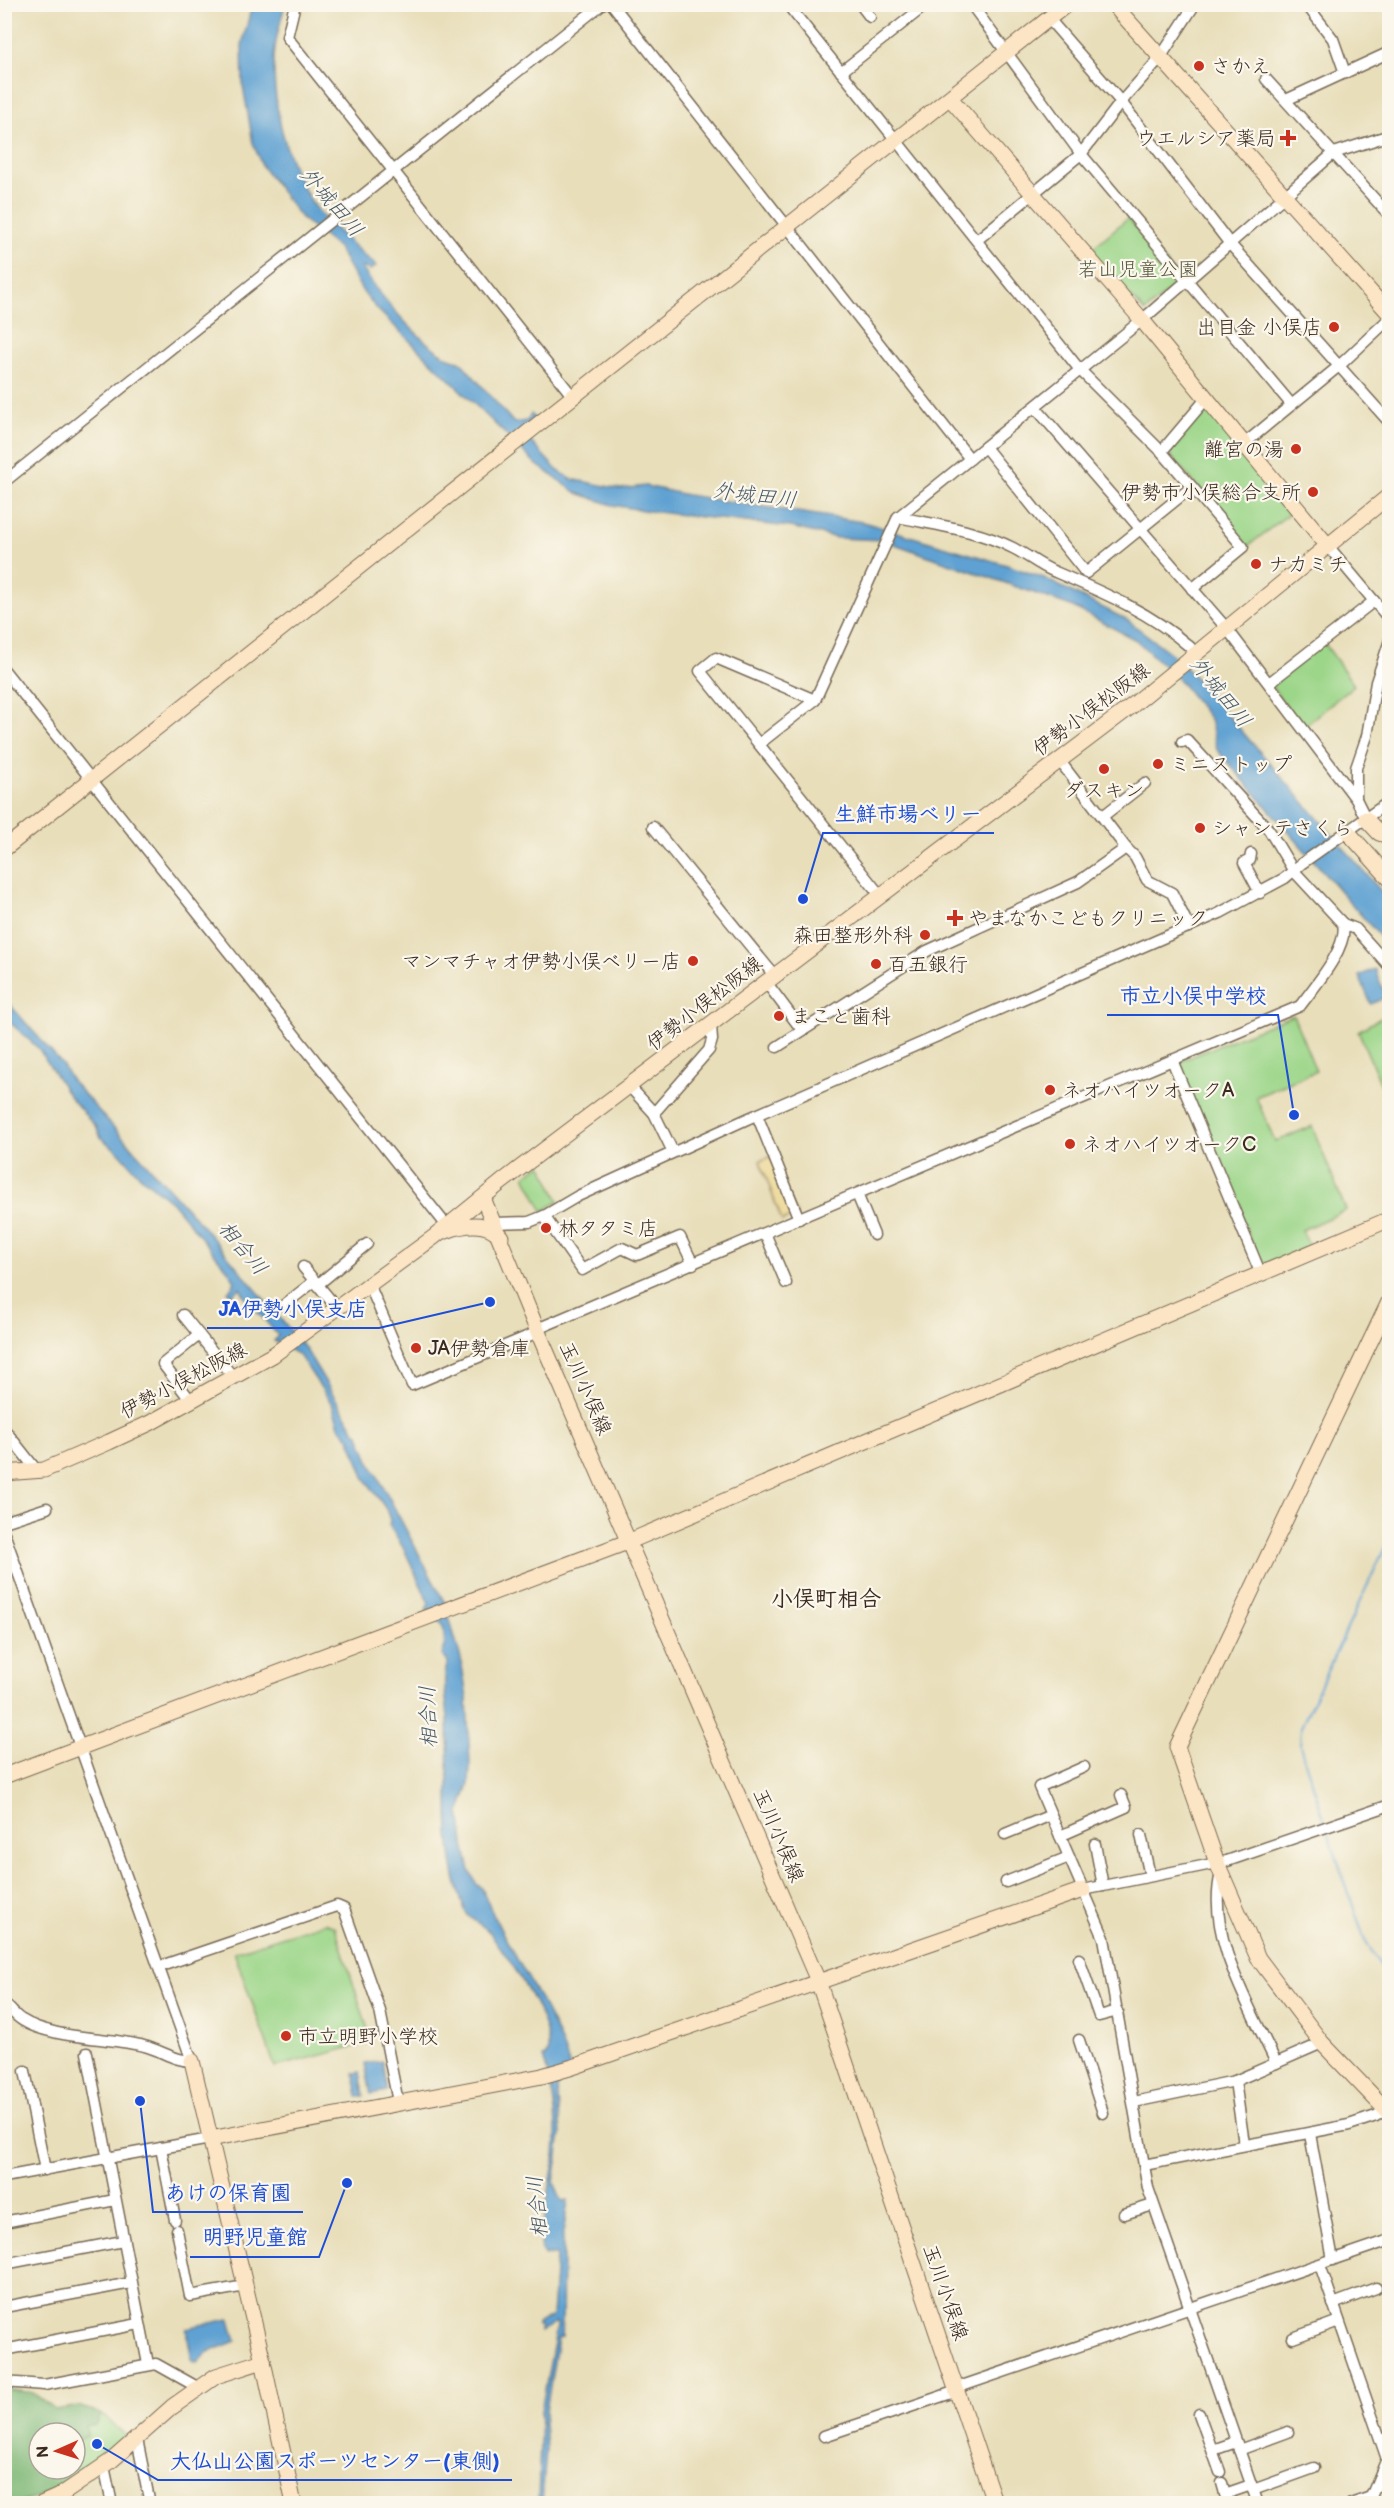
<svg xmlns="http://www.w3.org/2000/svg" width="1394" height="2508" font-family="'Balsamiq Sans','Klee One',sans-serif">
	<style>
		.green { fill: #9cd689; stroke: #6c8054; stroke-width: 1.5; fill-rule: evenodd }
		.forest { fill: #7db775; stroke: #5c704a; stroke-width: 1.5 }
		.sand { fill: #eeda9e; stroke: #94825e; stroke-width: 1.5 }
		.water { fill: #5fa1d2; stroke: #4d6678; stroke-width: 1.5 }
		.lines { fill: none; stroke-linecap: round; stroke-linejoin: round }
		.stream { stroke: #5fa1d2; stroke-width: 2 }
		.street-casing { stroke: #786955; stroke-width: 13 }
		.secondary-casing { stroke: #786955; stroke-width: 17 }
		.street { stroke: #fff; stroke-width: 10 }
		.secondary { stroke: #fce5c4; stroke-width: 15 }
		.poi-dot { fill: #c8321e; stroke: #fbf7ec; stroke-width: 2 }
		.labels { text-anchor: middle; stroke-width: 4.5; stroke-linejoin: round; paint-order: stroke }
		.poi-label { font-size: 20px; fill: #3b2a1e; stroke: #fbf7ec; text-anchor: start }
		.park-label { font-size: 20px; fill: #535539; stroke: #fbf7ec }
		.street-label { font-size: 20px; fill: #3b2a1e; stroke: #fbf7ec }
		.water-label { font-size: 21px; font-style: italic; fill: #495a66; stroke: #fbf7ec }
		.quarter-label { font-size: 22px; font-weight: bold; fill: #3b2a1e; stroke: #fbf7ec }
		.leader { fill: none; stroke: #1d4ed8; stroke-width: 2 }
		.callout-dot { fill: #1d4ed8; stroke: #fbf7ec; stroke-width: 2 }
		.callout-label { font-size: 21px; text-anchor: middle; font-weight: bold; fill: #1d4ed8; stroke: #fbf7ec; stroke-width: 4.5; stroke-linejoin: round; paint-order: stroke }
	</style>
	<rect width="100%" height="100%" fill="#fbf7ec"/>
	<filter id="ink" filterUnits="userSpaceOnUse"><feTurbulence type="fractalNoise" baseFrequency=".0167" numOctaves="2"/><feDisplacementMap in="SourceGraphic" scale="12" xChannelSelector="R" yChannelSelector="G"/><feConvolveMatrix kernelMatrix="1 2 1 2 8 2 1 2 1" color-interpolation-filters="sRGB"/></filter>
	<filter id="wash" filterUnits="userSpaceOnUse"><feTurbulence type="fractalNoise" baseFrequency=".008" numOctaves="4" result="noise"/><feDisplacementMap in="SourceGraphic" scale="24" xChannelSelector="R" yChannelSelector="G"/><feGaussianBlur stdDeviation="1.35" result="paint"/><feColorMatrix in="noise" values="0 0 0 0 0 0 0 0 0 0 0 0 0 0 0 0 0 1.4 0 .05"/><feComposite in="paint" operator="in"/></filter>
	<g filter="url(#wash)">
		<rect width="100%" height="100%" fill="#e8deba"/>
		<g class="green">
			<path d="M1128,218l51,60v4l-34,30 -56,-61z"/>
			<path d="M1206,406l89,103 -47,37 -81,-95z"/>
			<path d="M1323,641l31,44 -52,43 -33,-45z"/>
			<path d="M1389,1013v90l-31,-72z"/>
			<path d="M1293,1015l23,56 -60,26 19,45 37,-16 34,84 -44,20 7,16 -44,19 -4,-1 -85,-201z"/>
			<path d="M541,1164l18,37 -16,10 -18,-35z"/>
			<path d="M325,1923l10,4 37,115 -97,25 -41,-115z"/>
			<path d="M4,2389l29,4 22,17c36,-7 46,2 72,27 -34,28 -76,66 -122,66zM39,2433h36v36h-36z"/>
		</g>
		<path class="forest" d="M4,2389l29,4 22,17 23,-4 23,8 -6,12h-9l1,10 -12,5v-8h-36v36h28l-1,14c-20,13 -38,20 -61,20z"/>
		<path class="sand" d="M771,1156l26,59 -15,6 -22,-60z"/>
		<g class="water">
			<path d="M252,5h33c-5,19 -11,38 -11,58 -1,51 16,117 51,156 16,16 34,31 51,47l-5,4 -9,-3c12,24 71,92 98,94l54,62 13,-2 4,-7 6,7 -7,20 27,29 14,9 49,10 26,-3 41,9 176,27 144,43 37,13 83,42 50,38 15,16 197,226v47l-172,-197 -7,-31 -30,-38 -44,-41 -65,-34 -188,-66 -46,-2 -47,-11 -142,-16 -36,-6 -35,-12 -40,-28 -161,-157 -13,-16 -25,-44 -37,-30 -39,-52 -9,-23 -10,-57 -1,-41z"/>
			<path d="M1375,969l11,28 -15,7 -12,-28z"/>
			<path d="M4,998l57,65 11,18 129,143 104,124 50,83 4,3 9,24 77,145 16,56 6,39 3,68 -1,18 -9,27 4,33 6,27 7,14 5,3c24,65 73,120 90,187l-11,5 -4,7 4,47 -7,48 8,19 6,-1 -5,36 -1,101 -4,1 -14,85 2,26 -4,54h-4l3,-92 16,-85 -1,-4 -16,10v-6h-3v-3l15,-6 4,-62h-11l-4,-5c1,-33 10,-63 14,-96 4,-35 -2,-66 -12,-97l4,-2c10,-29 -39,-97 -56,-121 -8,-11 -21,-12 -26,-24 -24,-59 -15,-128 -17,-190 -1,-21 -7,-38 0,-58l-6,-7 3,-9 -2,-21 -17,-15 3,-7 -25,-54 -15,-24 1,-5 -4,-11 -22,-32 -14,-38 -11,-13 -7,-22 -33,-49 -25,-14 4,-6 -31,-35 -7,-12 -9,8 -3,-4 7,-10 -4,-8 -59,-72 -31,-25 -21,-24 -19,-15 -4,-10 -28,-32 -30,-47 -34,-31z"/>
			<path d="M382,2061l5,30 -16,3 -6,-30z"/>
			<path d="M360,2072l4,24 -6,1 -4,-24z"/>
			<path d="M230,2319l6,22 -28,11 -11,10 -5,-1 -6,-33z"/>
		</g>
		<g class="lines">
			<g class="stream">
				<path d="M1326,1825l-26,-79 1,-19 89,-190"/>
				<path d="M1327,1830l37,108 26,44"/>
			</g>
		</g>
	</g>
	<g filter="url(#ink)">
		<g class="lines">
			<defs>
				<g id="street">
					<path d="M295,4l-8,33 287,361"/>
					<path d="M612,4l358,455"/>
					<path d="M787,4l293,366 81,81 31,36 -106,86 -101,-126"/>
					<path d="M860,4l10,13"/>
					<path d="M971,4l110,150 210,250"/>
					<path d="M1306,4l27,35 12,34"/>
					<path d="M1049,19l72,83 109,142 160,179"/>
					<path d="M841,72l86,-68"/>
					<path d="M1266,79l124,137"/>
					<path d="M1286,100l104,-48"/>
					<path d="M977,240l104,-86 40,-52 39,-44 35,-54"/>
					<path d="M1035,407l193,223 128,169 10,20"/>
					<path d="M1244,444l95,-78 51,-48"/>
					<path d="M1162,451l44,-52"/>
					<path d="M4,482l598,-478"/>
					<path d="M1192,487l51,60 -51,42"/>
					<path d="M898,517c38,8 80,13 115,31 14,7 26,17 40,23 49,21 97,41 137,76"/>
					<path d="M1328,546l62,74"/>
					<path d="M4,670l443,556"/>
					<path d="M1269,683l105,-82"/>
					<path d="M815,700l-99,-42 -16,13 180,224"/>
					<path d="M759,744l56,-44 83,-183 244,-197 192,-167 56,-18"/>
					<path d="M1356,799v-31l11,-32 9,-54 14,-42"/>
					<path d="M1103,816l42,-33"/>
					<path d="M653,827l121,148"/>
					<path d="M1126,848l9,9 12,23 25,13 17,34"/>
					<path d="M1251,854l-1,6 -6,3 16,30"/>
					<path d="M1343,924l13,5 34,38"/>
					<path d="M766,982l36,48"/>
					<path d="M777,1047l150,-96 151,-69 48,-34 -67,-88"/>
					<path d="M1172,1060l88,212"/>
					<path d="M630,1087l24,26 19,39"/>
					<path d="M654,1113l55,-63 3,-10 -1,-15"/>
					<path d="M757,1115l42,104"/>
					<path d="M857,1194l17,41"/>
					<path d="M544,1216l38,54 40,-22 15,7 43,-18 13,27"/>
					<path d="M495,1223l34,-1 15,-6 34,-20 169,-77 473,-206 65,-35 16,-14 89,-63"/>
					<path d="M765,1233l21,50"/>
					<path d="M303,1267l34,41"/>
					<path d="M369,1284l43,101 126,-53"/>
					<path d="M284,1305l28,-22 9,-1 46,-38"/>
					<path d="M183,1315l50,62"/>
					<path d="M537,1329l763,-323c14,-19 49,-59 43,-82l-50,-54 -24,-40 -82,-90 -5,2"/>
					<path d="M191,1401l-28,-37 36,-29"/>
					<path d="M4,1429l34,43"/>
					<path d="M4,1522l43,-14"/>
					<path d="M4,1533l188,528c-18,0 -31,-11 -48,-15 -33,-9 -93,-7 -122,-26 -7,-4 -11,-11 -18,-16"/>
					<path d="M1084,1767l-45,20 65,151 44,250 110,316"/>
					<path d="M1005,1834l46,-19"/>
					<path d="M1141,1835l9,41"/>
					<path d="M1060,1836l66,-29 -5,-12"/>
					<path d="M1095,1844l8,42"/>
					<path d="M1221,1873c-16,62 30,135 55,190"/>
					<path d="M1006,1882l63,-25"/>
					<path d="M1083,1890l144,-29 163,-56"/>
					<path d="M1079,1959l20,57 19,-5"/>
					<path d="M161,1966l176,-60 7,3 36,102 18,91"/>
					<path d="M1079,2040l24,73"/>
					<path d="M87,2053l61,311"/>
					<path d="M25,2071l20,99"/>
					<path d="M1235,2081l9,63"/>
					<path d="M1134,2102l101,-21 87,-38"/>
					<path d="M1310,2134l23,126"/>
					<path d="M161,2148l14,72"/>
					<path d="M1144,2165l205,-40 27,-9 13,-9"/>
					<path d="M4,2177l206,-38"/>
					<path d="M1124,2214l29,-9"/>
					<path d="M4,2222l111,-22"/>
					<path d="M177,2230l13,66 55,-10"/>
					<path d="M4,2264l119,-23"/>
					<path d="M1320,2265l67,194"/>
					<path d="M1333,2304l43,-16"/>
					<path d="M4,2307l127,-24"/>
					<path d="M1293,2338l46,-17"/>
					<path d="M4,2350l135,-26"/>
					<path d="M4,2382l40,3 112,-21 43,24"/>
					<path d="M956,2388l434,-148"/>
					<path d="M1199,2414l21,58"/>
					<path d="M824,2436l133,-45"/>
					<path d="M137,2439l13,65"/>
					<path d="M1213,2450l23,-8"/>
					<path d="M1239,2450l49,-18"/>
					<path d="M104,2466l8,38"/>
					<path d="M1222,2483l6,21"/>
					<path d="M1253,2490l61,-22"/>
					<path d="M1225,2494l26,-9"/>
					<path d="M1351,2504l20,-7"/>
					<path d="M1368,2504l21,-50"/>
				</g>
				<g id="secondary">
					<path d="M1113,4l277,310"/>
					<path d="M950,98l192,222 186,226"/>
					<path d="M1366,819l13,14 11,3"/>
					<path d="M1347,831l43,48"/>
					<path d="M4,849l1063,-845"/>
					<path d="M483,1198l55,134 280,649 177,523"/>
					<path d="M446,1231c18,-7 42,-11 55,6"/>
					<path d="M1390,1300l-213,447 40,116 41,95 64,85 68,71"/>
					<path d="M4,1473l40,-3 65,-28 41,-19 123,-68 161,-118 69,-56 630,-476 257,-210"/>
					<path d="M4,1776l626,-235 760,-322"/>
					<path d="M192,2061l71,300 31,143"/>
					<path d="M210,2139l332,-63 31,-9 510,-177"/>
					<path d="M41,2504l20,-9 50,-34 61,-54 44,-31 47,-15"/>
				</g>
			</defs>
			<use href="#street" class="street-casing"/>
			<use href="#secondary" class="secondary-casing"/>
			<use href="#street" class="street"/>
			<use href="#secondary" class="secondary"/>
		</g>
	</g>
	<g class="poi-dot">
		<circle cx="1199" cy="66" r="6"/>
		<path d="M1285 129h6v6h6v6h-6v6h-6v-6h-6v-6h6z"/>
		<circle cx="1334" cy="327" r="6"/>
		<circle cx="1296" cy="449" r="6"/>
		<circle cx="1313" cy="492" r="6"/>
		<circle cx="1256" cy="564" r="6"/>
		<circle cx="1158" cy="764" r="6"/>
		<circle cx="1104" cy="769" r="6"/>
		<circle cx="1200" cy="828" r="6"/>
		<path d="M952 909h6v6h6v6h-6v6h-6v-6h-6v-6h6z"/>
		<circle cx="925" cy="935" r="6"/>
		<circle cx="693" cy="961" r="6"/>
		<circle cx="876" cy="964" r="6"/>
		<circle cx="779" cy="1016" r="6"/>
		<circle cx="1050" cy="1090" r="6"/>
		<circle cx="1070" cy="1144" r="6"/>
		<circle cx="546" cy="1228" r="6"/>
		<circle cx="416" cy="1348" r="6"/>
		<circle cx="286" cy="2036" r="6"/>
	</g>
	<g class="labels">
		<g class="poi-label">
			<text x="1211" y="73">さかえ</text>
			<text x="1276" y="145" text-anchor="end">ウエルシア薬局</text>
			<text x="1322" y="334" text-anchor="end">出目金 小俣店</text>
			<text x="1284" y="456" text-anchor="end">離宮の湯</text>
			<text x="1301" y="499" text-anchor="end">伊勢市小俣総合支所</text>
			<text x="1268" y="571">ナカミチ</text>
			<text x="1170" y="771">ミニストップ</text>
			<text x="1104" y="797" text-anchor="middle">ダスキン</text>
			<text x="1212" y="835">シャンテさくら</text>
			<text x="968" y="925">やまなかこどもクリニック</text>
			<text x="913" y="942" text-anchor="end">森田整形外科</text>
			<text x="681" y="968" text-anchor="end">マンマチャオ伊勢小俣ベリー店</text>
			<text x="888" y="971">百五銀行</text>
			<text x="791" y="1023">まこと歯科</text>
			<text x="1062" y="1097">ネオハイツオークA</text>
			<text x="1082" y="1151">ネオハイツオークC</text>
			<text x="558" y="1235">林タタミ店</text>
			<text x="428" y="1355">JA伊勢倉庫</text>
			<text x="298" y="2043">市立明野小学校</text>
		</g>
		<g class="park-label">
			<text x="1138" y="276">若山児童公園</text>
		</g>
		<g class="street-label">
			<text transform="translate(1091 709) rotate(-37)" y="7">伊勢小俣松阪線</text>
			<text transform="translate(704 1003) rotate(-38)" y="7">伊勢小俣松阪線</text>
			<text transform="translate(183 1380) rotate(-28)" y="7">伊勢小俣松阪線</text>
			<text transform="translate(586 1388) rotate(66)" y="7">玉川小俣線</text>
			<text transform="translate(779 1835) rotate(67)" y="7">玉川小俣線</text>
			<text transform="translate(946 2292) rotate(71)" y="7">玉川小俣線</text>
		</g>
		<g class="water-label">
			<text transform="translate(332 202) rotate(49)" y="7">外城田川</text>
			<text transform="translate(755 495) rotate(7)" y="7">外城田川</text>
			<text transform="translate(1221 692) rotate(51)" y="7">外城田川</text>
			<text transform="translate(243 1248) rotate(50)" y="7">相合川</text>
			<text transform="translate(428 1717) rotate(-92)" y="7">相合川</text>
			<text transform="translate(537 2207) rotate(-95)" y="7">相合川</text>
		</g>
		<g class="quarter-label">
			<text x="826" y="1606">小俣町相合</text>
		</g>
	</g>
	<path class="leader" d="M803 899L823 833H994M1294 1115L1278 1015H1107M490 1302L379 1328H207M140 2101L153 2212H303M347 2183L319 2257H190M97 2444L158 2480H512"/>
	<g class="callout-dot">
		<circle cx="803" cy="899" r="6"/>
		<circle cx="1294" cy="1115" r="6"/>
		<circle cx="490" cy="1302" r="6"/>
		<circle cx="140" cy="2101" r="6"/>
		<circle cx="347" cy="2183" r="6"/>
		<circle cx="97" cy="2444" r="6"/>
	</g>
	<g class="callout-label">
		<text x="908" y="821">生鮮市場ベリー</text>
		<text x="1193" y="1003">市立小俣中学校</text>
		<text x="293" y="1316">JA伊勢小俣支店</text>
		<text x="228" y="2200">あけの保育園</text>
		<text x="255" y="2244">明野児童館</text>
		<text x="335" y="2468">大仏山公園スポーツセンター(東側)</text>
	</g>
	<rect width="1394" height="2508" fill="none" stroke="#fbf7ec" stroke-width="24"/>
	<g transform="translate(57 2451) rotate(267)"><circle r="28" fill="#fbf7ec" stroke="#aea59a" stroke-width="1.5"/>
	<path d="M0-4.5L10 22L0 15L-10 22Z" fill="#c8321e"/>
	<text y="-9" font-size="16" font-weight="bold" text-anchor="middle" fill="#3b2a1e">N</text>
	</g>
</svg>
